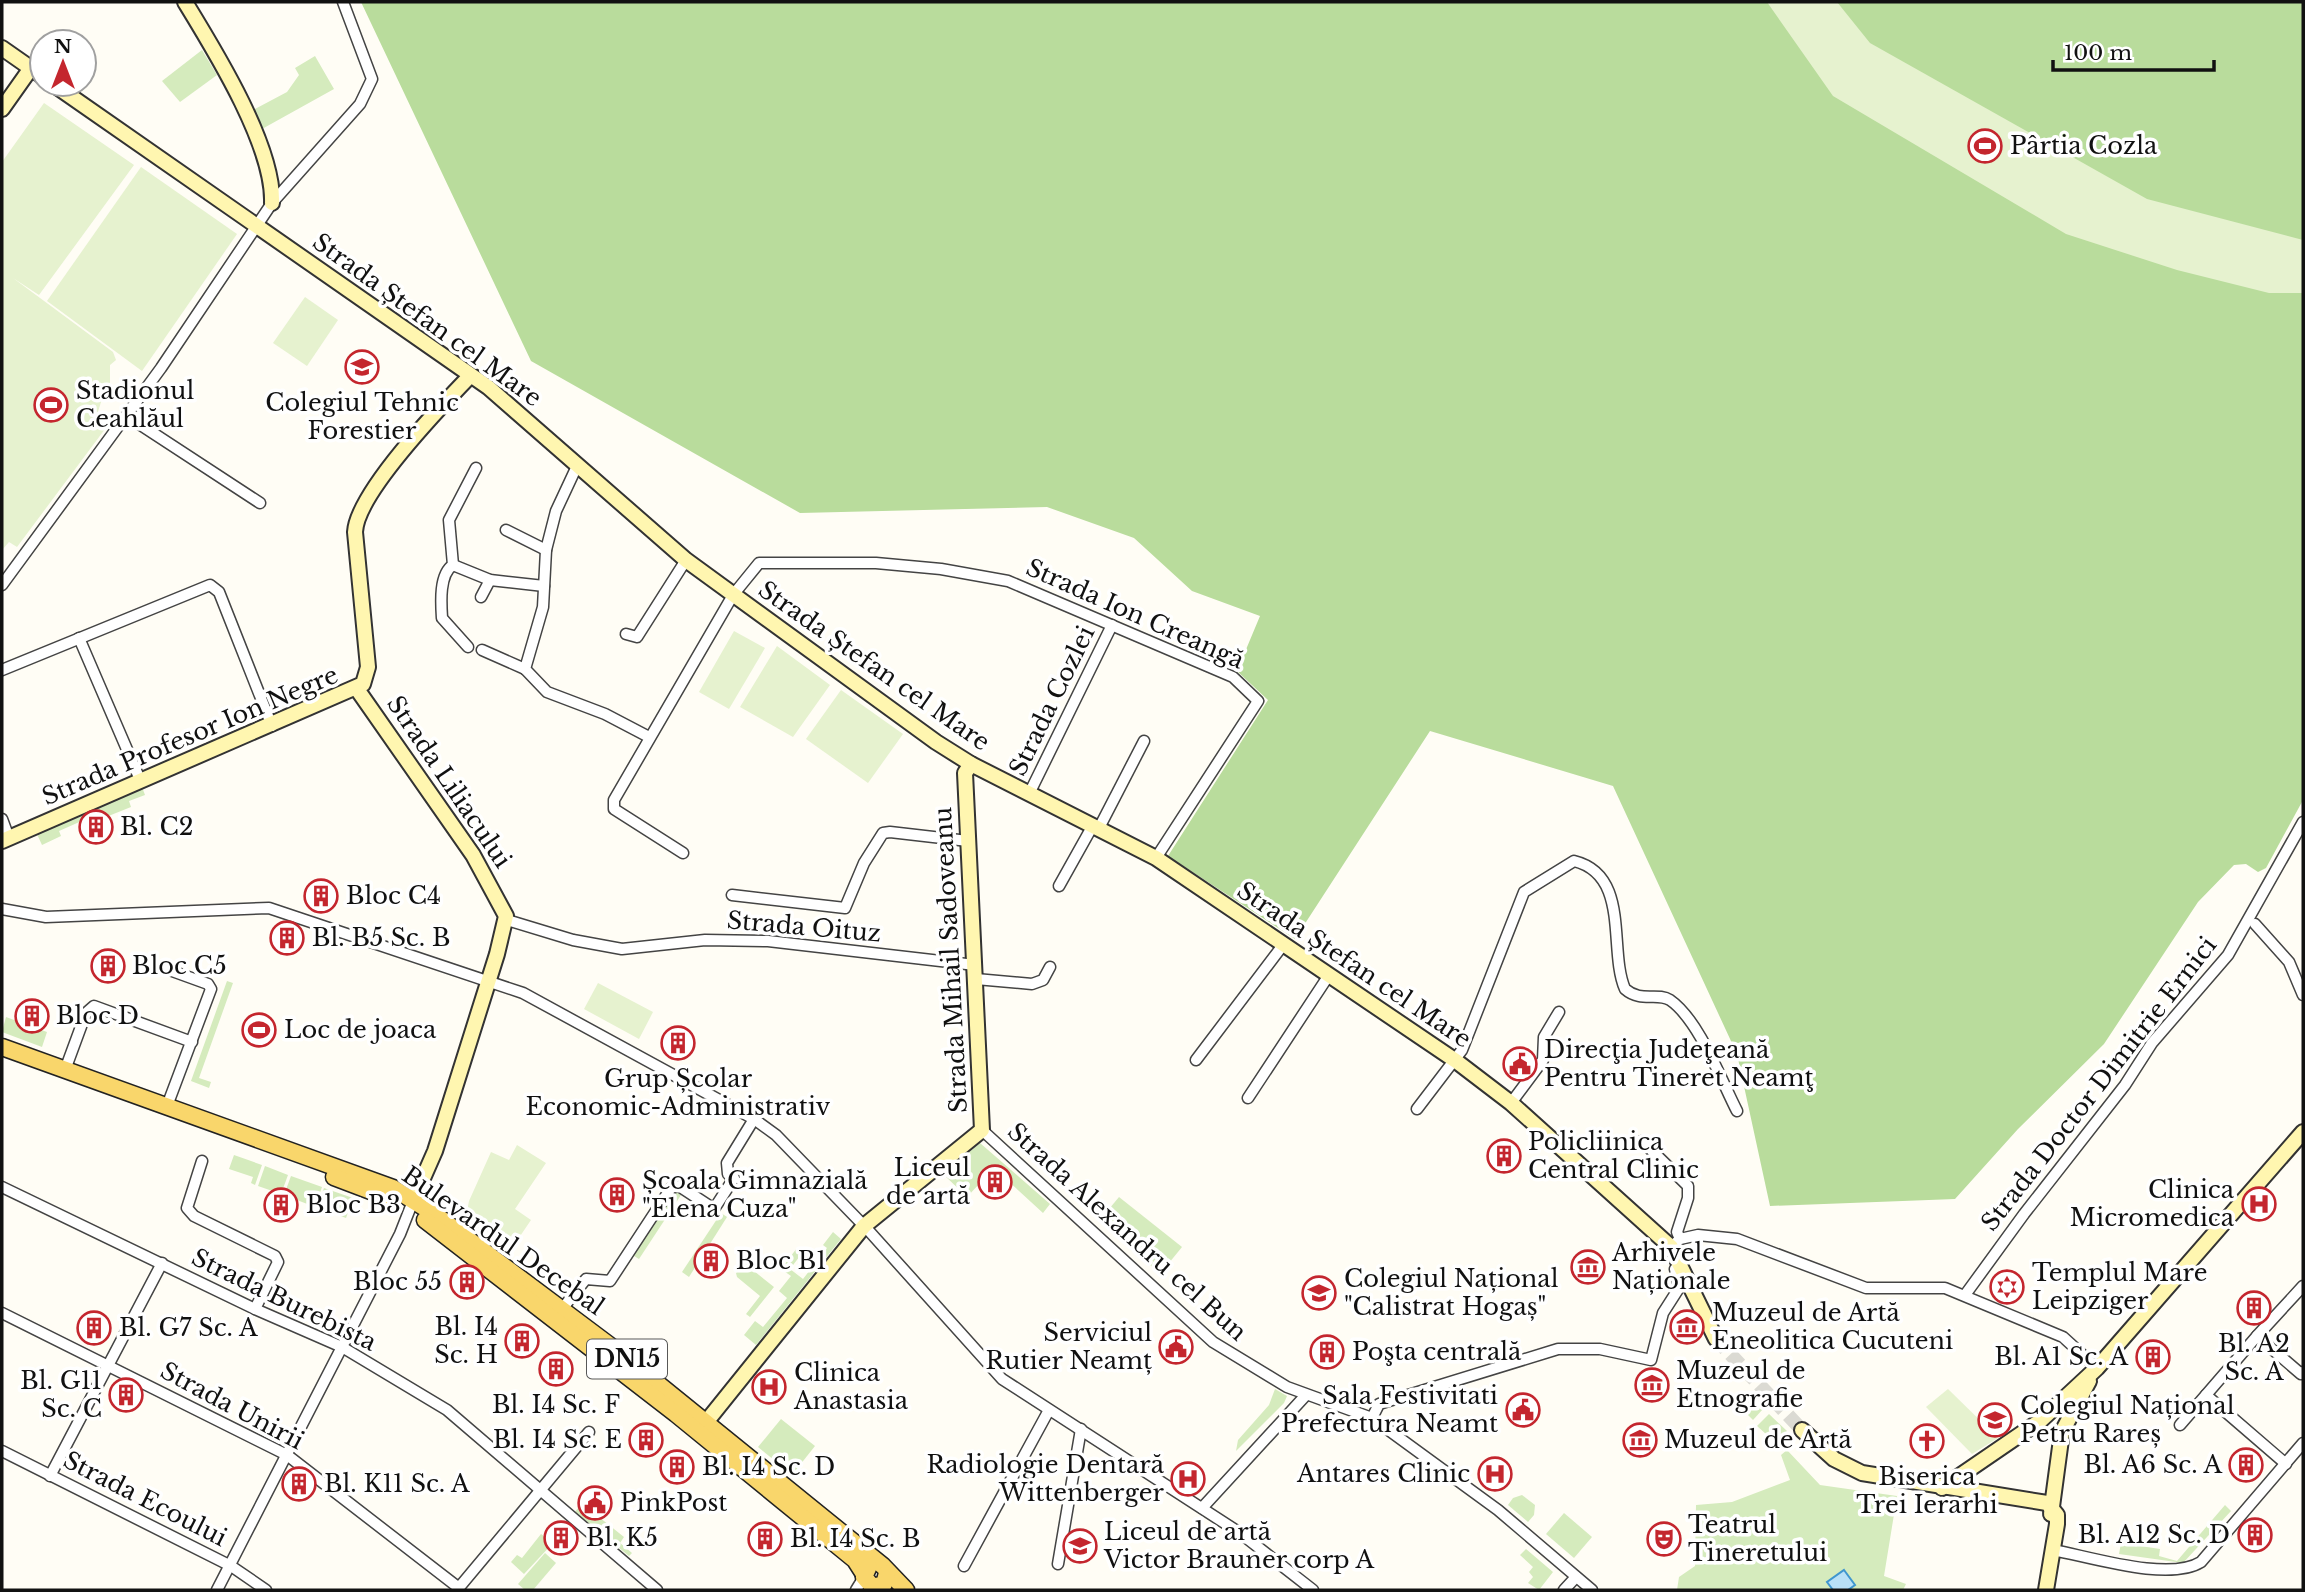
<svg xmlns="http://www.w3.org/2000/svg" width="2305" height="1592" font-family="'Libre Baskerville',serif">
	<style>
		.green { fill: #d5ebbd }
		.forest { fill: #b9dc9c }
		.pitch { fill: #e6f2cf }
		.water { fill: #b9e0f7; stroke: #3f96cf; stroke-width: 2 }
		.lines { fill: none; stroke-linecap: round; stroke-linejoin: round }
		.secondary-tunnel { stroke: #dbdad3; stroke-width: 14; stroke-dasharray: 14 7; stroke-linecap: butt }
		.street-casing { stroke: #444; stroke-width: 13 }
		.secondary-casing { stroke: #333; stroke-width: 18 }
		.primary-casing { stroke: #222; stroke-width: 19 }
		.street { stroke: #fff; stroke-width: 10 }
		.secondary { stroke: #fff6b0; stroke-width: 14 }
		.primary { stroke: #f9d66b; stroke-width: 16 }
		.labels { text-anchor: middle; stroke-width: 7; stroke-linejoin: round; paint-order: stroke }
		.shield { fill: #fff; stroke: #585858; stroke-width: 2 }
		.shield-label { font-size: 23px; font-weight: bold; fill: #111 }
		.poi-label { font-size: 24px; fill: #111; stroke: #fff; text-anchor: start }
		.street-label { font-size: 24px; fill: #111; stroke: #fff }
	</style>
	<rect width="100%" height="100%" fill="#fffdf5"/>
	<g class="green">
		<path d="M202,50l15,25 -37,27 -18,-21z"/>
		<path d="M315,56l19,33 -72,40 -9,-19 34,-18 12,-17 -4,-7z"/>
		<path d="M142,787l3,8 -16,6 2,6 -35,14 -3,-5 -34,15 2,5 -19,9 -6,-13z"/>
		<path d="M227,981l6,2 -34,95 12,4 -2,6 -18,-7z"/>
		<path d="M6,1017l41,15 -5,15 -40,-15z"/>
		<path d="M980,1143l70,61 -7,9 -49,-45 -27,29 -24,-23z"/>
		<path d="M234,1155l28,10 -7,20 -4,-2 2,-6 -24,-8z"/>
		<path d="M265,1166l23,9 -7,19 -23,-8z"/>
		<path d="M291,1176l31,11 -7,20 -31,-12z"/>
		<path d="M324,1188l29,10 -7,20 -29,-11z"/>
		<path d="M671,1188l10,7 -42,64 -5,-3 -10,14 -5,-3z"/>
		<path d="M1119,1197l63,50 -22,27 -60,-54z"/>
		<path d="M721,1213l6,4 -38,60 -7,-5z"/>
		<path d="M833,1232l8,7 -85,106 -12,-10 11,-14 8,6 24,-29 -8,-7 12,-15 -10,-7 16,-21 6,4 -13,17 13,10 24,-31 -4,-3z"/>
		<path d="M751,1259l2,2 -4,6 25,20 -24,30 -4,-3 14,-18 -23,-19 -1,-4z"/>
		<path d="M1275,1389l12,7 -3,7 -48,48 2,-11 31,-35z"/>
		<path d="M1744,1391l19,18 -10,11 -19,-19z"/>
		<path d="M1769,1414l18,17 -11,12 -19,-17z"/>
		<path d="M781,1419l34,27 -23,29 -34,-28z"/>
		<path d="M1787,1450l33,35 77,11 -13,80 22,8 -3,6h-226l2,-13 16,-11 1,-61 36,-3 58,-22 -9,-25z"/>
		<path d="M1522,1495l13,10 -1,10 -6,7 -20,-17 5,-7z"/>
		<path d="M2225,1505l6,6 -48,52 -64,-9 2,-11 39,6 -1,7 18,5z"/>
		<path d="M578,1508l12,10 4,-5 30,24 -4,6 12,10 -3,3 -54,-44z"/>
		<path d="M1564,1513l28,24 -18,21 -28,-24z"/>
		<path d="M541,1534l12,9 -29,31 -13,-12 6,-7 5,3z"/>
		<path d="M1526,1549l27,23 -14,18 -11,-7 5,-6 -4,-5 4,-5 -13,-12z"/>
		<path d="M545,1553l11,10 -23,27h-8l-7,-6z"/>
	</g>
	<path class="forest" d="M361,2h1942v798l-37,68 -8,4 -12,-8 -12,1 -36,37 -94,142 -86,85 -63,70 -185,7 -33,-152 -124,-268 -183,-55 -135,208 -127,-83 100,-156 -31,-29 23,-55 -68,-25 -58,-53 -87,-31 -247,6 -269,-152z"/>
	<g class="pitch">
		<path d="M1767,2h70l33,41 277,156 156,41v53h-34l-92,-23 -111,-36 -233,-138z"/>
		<path d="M44,103l90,62 -95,130 -26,-17 100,74 3,8 -6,5v28l-3,-1 -1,7h-4l-7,22 10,8 -88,118 -8,-5 -7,8v-388z"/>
		<path d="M141,167l96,67 -95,137 -95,-70z"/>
		<path d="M305,297l33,23 -31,46 -34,-23z"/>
		<path d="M734,631l31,17 -36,61 -30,-17z"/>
		<path d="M777,646l53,39 -37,52 -53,-30z"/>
		<path d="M841,690l62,44 -35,49 -62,-44z"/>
		<path d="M598,983l55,29 -14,27 -55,-30z"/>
		<path d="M517,1145l29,18 -31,46 16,11 -23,34 -43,-32 4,-21 22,-49 18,8z"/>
		<path d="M1948,1389l50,49 -26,16 -46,-47z"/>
	</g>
	<path class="water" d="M1844,1570l11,15 -7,5h-15l-6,-8z"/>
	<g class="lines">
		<path class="secondary-tunnel" d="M1716,1339l86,91"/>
		<defs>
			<g id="street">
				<path d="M127,416l133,87"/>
				<path d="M577,466l-21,45 -10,39 -3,57 -18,62 22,23 58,22 44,23"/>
				<path d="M506,530l40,20"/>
				<path d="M453,565l37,15 54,6"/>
				<path d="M2,585l159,-217 111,-165 88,-99 12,-25 -29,-77"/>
				<path d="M481,597l9,-17"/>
				<path d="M626,634l11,3 49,-77"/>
				<path d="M79,638l62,144"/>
				<path d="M468,647l-26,-29c-1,-15 -3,-44 11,-53l-4,-45 27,-52"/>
				<path d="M482,650l43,19"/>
				<path d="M2,670l208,-85 9,7 53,134"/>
				<path d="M1029,794l83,-169"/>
				<path d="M2,819l7,19"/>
				<path d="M1098,830l46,-89"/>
				<path d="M683,853l-69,-44v-9l119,-205 26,-32h117l65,6 67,12 225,96 25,24 -102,157"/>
				<path d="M1059,886l33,-59"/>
				<path d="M732,895l113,13 19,-45 19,-30 7,-1 78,9"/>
				<path d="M2,909l44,8 223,-9 254,85 231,126 22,16 93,96 133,148 238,154 73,57"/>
				<path d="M507,920l66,20 49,9 83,-9 63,1 207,24"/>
				<path d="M2255,924l34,38 14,33"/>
				<path d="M161,967l47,17 3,5 -44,117"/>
				<path d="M976,979l56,5 11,-4 7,-13"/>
				<path d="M1196,1060l87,-115"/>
				<path d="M65,1070l21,-57 8,-7 98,36"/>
				<path d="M1248,1098l81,-123"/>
				<path d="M1511,1103l32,-43 1,-23 15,-25"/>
				<path d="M1417,1109l45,-59 62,-158 50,-31c57,14 34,89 51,128 16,14 32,3 45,11 29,20 51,80 67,111"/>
				<path d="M982,1130l231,212 74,45 85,31 126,92 94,80"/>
				<path d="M1642,1141l46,45v12l-11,34 3,7"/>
				<path d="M202,1161l-15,47 7,8 81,40 3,6 -23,47"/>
				<path d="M2,1187l253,122 87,38 105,63 210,180"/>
				<path d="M1671,1247l9,-8 18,-4 39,4 129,49h79l118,49 34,31"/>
				<path d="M1965,1295l59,-81 101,-129 27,-42 76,-88 75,-133"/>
				<path d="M562,1309l24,-30 24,2 61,-93 8,-2 35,23 20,-31 -6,-4 -1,-11 27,-44"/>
				<path d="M2,1313l285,142 172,133"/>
				<path d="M2257,1336l46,-50"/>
				<path d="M2206,1395l80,69"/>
				<path d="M1372,1418l7,-14 179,-55h42l51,11 12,-47 16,-25 -4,-19"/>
				<path d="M2180,1425l77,-89 44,38 2,-2"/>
				<path d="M2,1451l229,115 35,24"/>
				<path d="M50,1476l112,-213"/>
				<path d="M1202,1508l104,-113"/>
				<path d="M2053,1550c38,7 116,32 148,12l102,-119"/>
				<path d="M1058,1564l23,-135"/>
				<path d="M964,1566l85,-156"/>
				<path d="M217,1590l183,-356 13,-33"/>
				<path d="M457,1590l132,-158"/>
				<path d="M856,1590l8,-13"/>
				<path d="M1564,1590l12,-13"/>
			</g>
			<g id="secondary">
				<path d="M185,2c30,49 89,144 87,201"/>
				<path d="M2,48l40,28"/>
				<path d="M53,84l435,303 198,173 250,182 35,22 185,94 300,203 55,42 160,144 45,92"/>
				<path d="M2,109l29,-41"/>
				<path d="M357,689l116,166 33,61 -9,38 -62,197 -22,50"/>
				<path d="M2,841l361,-157 5,-17 -13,-135c2,-39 86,-126 115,-156"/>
				<path d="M707,1421l157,-195 118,-96 -17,-357 6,-9"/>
				<path d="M1802,1430l32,29 28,14 185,30 10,12v9l-11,66"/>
				<path d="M1942,1488l98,-67 57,-53 206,-236"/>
				<path d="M2051,1514l11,-82 27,-51"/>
			</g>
			<g id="primary">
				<path d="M2,1047l391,141 40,25 188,141 262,212 23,24"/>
				<path d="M334,1177l58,22"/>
				<path d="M425,1220l251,194 179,146 9,14"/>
				<path d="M869,1566l-5,11 9,10 11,-3 3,-11"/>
			</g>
		</defs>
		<use href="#street" class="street-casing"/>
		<use href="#secondary" class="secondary-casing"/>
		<use href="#primary" class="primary-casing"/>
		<use href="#street" class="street"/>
		<use href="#secondary" class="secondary"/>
		<use href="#primary" class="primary"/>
	</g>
	<defs>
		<symbol id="stadium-ring" viewBox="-11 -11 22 22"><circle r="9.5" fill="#fff" stroke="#c4262e" stroke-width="1.5"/><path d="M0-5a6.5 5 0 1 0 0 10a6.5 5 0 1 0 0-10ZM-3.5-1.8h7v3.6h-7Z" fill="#c4262e"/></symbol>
		<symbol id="school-ring" viewBox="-11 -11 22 22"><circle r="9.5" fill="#fff" stroke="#c4262e" stroke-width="1.5"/><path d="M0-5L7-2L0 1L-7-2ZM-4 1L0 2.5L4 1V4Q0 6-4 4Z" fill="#c4262e"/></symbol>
		<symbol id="building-ring" viewBox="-11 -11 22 22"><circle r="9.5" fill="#fff" stroke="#c4262e" stroke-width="1.5"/><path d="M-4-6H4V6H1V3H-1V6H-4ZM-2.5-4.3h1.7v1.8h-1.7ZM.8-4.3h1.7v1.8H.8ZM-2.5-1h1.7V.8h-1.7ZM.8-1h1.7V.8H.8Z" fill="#c4262e"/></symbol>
		<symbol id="civic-ring" viewBox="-11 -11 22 22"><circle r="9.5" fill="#fff" stroke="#c4262e" stroke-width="1.5"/><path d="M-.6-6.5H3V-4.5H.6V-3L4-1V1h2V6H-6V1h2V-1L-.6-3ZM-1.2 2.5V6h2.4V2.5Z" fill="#c4262e"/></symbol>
		<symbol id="hospital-ring" viewBox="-11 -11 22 22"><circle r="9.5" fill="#fff" stroke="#c4262e" stroke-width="1.5"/><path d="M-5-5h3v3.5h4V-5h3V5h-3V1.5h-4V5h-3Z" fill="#c4262e"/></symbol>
		<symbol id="museum-ring" viewBox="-11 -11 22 22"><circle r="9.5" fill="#fff" stroke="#c4262e" stroke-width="1.5"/><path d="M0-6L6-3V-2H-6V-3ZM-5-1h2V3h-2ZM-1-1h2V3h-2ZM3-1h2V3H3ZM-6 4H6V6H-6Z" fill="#c4262e"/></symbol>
		<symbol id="synagogue-ring" viewBox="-11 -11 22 22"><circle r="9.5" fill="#fff" stroke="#c4262e" stroke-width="1.5"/><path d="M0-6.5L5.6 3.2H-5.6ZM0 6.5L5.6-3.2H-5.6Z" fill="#c4262e"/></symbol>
		<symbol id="university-ring" viewBox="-11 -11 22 22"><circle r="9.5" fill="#fff" stroke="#c4262e" stroke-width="1.5"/><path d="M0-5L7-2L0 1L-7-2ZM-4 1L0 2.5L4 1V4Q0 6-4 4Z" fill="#c4262e"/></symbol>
		<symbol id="church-ring" viewBox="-11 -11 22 22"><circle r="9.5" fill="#fff" stroke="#c4262e" stroke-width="1.5"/><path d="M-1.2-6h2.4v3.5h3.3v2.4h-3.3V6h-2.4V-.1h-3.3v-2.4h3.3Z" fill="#c4262e"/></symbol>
		<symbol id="theatre-ring" viewBox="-11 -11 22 22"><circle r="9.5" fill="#fff" stroke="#c4262e" stroke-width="1.5"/><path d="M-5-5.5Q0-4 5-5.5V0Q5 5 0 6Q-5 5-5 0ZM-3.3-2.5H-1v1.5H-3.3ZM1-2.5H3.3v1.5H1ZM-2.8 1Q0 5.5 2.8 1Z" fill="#c4262e"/></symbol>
	</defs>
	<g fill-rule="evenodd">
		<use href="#stadium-ring" x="1966" y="127" width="38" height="38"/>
		<use href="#school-ring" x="343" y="348" width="38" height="38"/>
		<use href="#stadium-ring" x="32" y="386" width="38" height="38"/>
		<use href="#building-ring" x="77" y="808" width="38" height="38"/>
		<use href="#building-ring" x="302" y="877" width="38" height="38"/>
		<use href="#building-ring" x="268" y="919" width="38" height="38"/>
		<use href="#building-ring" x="89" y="947" width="38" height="38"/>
		<use href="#building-ring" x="13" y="997" width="38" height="38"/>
		<use href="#stadium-ring" x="240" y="1011" width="38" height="38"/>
		<use href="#building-ring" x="659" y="1024" width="38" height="38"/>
		<use href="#civic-ring" x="1501" y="1045" width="38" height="38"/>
		<use href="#building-ring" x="1485" y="1137" width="38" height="38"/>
		<use href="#building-ring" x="976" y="1163" width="38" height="38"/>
		<use href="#building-ring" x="598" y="1176" width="38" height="38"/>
		<use href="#hospital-ring" x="2240" y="1185" width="38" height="38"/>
		<use href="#building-ring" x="262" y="1186" width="38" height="38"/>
		<use href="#building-ring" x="692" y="1242" width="38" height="38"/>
		<use href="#museum-ring" x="1569" y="1248" width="38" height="38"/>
		<use href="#building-ring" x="448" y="1263" width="38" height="38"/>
		<use href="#synagogue-ring" x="1988" y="1268" width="38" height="38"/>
		<use href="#university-ring" x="1300" y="1274" width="38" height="38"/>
		<use href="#building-ring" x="2235" y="1289" width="38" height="38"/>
		<use href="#museum-ring" x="1668" y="1308" width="38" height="38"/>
		<use href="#building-ring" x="75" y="1309" width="38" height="38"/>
		<use href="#building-ring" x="503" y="1322" width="38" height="38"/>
		<use href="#civic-ring" x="1157" y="1328" width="38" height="38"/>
		<use href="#building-ring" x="1308" y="1333" width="38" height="38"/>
		<use href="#building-ring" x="2134" y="1338" width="38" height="38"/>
		<use href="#building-ring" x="537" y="1350" width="38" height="38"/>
		<use href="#museum-ring" x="1633" y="1366" width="38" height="38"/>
		<use href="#hospital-ring" x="750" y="1368" width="38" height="38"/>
		<use href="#building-ring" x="107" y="1376" width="38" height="38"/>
		<use href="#civic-ring" x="1504" y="1391" width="38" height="38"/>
		<use href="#university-ring" x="1976" y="1401" width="38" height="38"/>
		<use href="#building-ring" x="627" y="1421" width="38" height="38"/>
		<use href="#museum-ring" x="1621" y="1421" width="38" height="38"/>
		<use href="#church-ring" x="1908" y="1422" width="38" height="38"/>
		<use href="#building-ring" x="2227" y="1446" width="38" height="38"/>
		<use href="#building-ring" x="658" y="1448" width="38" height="38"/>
		<use href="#hospital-ring" x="1476" y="1455" width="38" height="38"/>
		<use href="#hospital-ring" x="1169" y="1460" width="38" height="38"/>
		<use href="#building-ring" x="280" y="1465" width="38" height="38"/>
		<use href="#civic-ring" x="576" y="1484" width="38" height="38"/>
		<use href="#building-ring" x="2236" y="1516" width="38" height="38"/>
		<use href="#building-ring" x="542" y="1519" width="38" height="38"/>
		<use href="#building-ring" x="746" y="1520" width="38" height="38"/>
		<use href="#theatre-ring" x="1645" y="1520" width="38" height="38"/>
		<use href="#university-ring" x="1061" y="1527" width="38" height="38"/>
	</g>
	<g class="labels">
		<rect class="shield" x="587" y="1339.5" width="80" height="39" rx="5"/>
		<g class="shield-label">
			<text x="627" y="1367">DN15</text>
		</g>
		<g class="poi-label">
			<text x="2010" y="154">Pârtia Cozla</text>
			<text x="76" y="399">Stadionul<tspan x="76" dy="28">Ceahlăul</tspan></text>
			<text x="362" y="411" text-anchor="middle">Colegiul Tehnic<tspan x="362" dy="28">Forestier</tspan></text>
			<text x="120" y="835">Bl. C2</text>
			<text x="346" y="904">Bloc C4</text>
			<text x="312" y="946">Bl. B5 Sc. B</text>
			<text x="132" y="974">Bloc C5</text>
			<text x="56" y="1024">Bloc D</text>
			<text x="284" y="1038">Loc de joaca</text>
			<text x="1544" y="1058">Direcţia Judeţeană<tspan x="1544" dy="28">Pentru Tineret Neamţ</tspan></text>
			<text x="678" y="1087" text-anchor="middle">Grup Școlar<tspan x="678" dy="28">Economic-Administrativ</tspan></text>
			<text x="1528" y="1150">Policliinica<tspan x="1528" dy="28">Central Clinic</tspan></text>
			<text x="970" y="1176" text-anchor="end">Liceul<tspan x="970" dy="28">de artă</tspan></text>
			<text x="642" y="1189">Școala Gimnazială<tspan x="642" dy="28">"Elena Cuza"</tspan></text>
			<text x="2234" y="1198" text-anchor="end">Clinica<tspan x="2234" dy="28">Micromedica</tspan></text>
			<text x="306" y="1213">Bloc B3</text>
			<text x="1612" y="1261">Arhivele<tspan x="1612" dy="28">Naționale</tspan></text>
			<text x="736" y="1269">Bloc B1</text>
			<text x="2032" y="1281">Templul Mare<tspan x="2032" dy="28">Leipziger</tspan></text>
			<text x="1344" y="1287">Colegiul Național<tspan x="1344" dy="28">"Calistrat Hogaș"</tspan></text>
			<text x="442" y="1290" text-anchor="end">Bloc 55</text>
			<text x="1712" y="1321">Muzeul de Artă<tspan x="1712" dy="28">Eneolitica Cucuteni</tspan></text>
			<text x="498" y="1335" text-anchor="end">Bl. I4<tspan x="498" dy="28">Sc. H</tspan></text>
			<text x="119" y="1336">Bl. G7 Sc. A</text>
			<text x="1152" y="1341" text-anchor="end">Serviciul<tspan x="1152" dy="28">Rutier Neamț</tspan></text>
			<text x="2254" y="1352" text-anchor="middle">Bl. A2<tspan x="2254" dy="28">Sc. A</tspan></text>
			<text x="1352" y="1360">Poşta centrală</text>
			<text x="2128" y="1365" text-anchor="end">Bl. A1 Sc. A</text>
			<text x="1676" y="1379">Muzeul de<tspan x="1676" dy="28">Etnografie</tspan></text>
			<text x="794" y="1381">Clinica<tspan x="794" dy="28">Anastasia</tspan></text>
			<text x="102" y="1389" text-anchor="end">Bl. G11<tspan x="102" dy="28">Sc. C</tspan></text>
			<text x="1498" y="1404" text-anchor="end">Sala Festivitati<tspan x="1498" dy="28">Prefectura Neamt</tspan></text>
			<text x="556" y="1413" text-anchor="middle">Bl. I4 Sc. F</text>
			<text x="2020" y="1414">Colegiul Național<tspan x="2020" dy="28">Petru Rareș</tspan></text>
			<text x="622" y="1448" text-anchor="end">Bl. I4 Sc. E</text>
			<text x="1664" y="1448">Muzeul de Artă</text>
			<text x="1164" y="1473" text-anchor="end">Radiologie Dentară<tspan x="1164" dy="28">Wittenberger</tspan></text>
			<text x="2222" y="1473" text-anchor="end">Bl. A6 Sc. A</text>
			<text x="702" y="1475">Bl. I4 Sc. D</text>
			<text x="1470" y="1482" text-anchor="end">Antares Clinic</text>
			<text x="1927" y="1485" text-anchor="middle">Biserica<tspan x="1927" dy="28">Trei Ierarhi</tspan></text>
			<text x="324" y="1492">Bl. K11 Sc. A</text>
			<text x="620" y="1511">PinkPost</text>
			<text x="1688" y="1533">Teatrul<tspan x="1688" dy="28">Tineretului</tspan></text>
			<text x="1104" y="1540">Liceul de artă<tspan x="1104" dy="28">Victor Brauner corp A</tspan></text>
			<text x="2230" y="1543" text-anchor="end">Bl. A12 Sc. D</text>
			<text x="586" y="1546">Bl. K5</text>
			<text x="790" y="1547">Bl. I4 Sc. B</text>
		</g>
		<g class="street-label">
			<text transform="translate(427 320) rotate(36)" y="8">Strada Ștefan cel Mare</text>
			<text transform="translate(1135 614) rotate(24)" y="8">Strada Ion Creangă</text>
			<text transform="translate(874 666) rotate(35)" y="8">Strada Ștefan cel Mare</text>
			<text transform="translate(1052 701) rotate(-64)" y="8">Strada Cozlei</text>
			<text transform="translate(190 736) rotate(-23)" y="8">Strada Profesor Ion Negre</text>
			<text transform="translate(449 782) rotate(56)" y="8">Strada Liliacului</text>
			<text transform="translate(804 927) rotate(5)" y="8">Strada Oituz</text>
			<text transform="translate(951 960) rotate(-93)" y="8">Strada Mihail Sadoveanu</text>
			<text transform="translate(1354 965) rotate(34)" y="8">Strada Ștefan cel Mare</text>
			<text transform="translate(2099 1084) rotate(-52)" y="8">Strada Doctor Dimitrie Ernici</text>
			<text transform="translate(1127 1232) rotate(42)" y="8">Strada Alexandru cel Bun</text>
			<text transform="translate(503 1241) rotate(35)" y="8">Bulevardul Decebal</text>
			<text transform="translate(284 1300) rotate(26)" y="8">Strada Burebista</text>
			<text transform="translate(232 1406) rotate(28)" y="8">Strada Unirii</text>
			<text transform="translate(145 1499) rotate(27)" y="8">Strada Ecoului</text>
		</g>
	</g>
	<rect width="2305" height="1592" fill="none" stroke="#111111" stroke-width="7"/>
	<g transform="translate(63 63)"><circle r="33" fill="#ffffff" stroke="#a0a0a0" stroke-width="2"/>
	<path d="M0-5L12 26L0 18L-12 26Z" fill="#c4262e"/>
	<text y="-10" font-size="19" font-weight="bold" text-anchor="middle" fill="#111111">N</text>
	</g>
	<path d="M2053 60v10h161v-10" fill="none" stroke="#111111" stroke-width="3.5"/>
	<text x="2064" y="60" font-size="21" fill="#111111" stroke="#ffffff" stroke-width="5" paint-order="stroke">100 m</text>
</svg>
